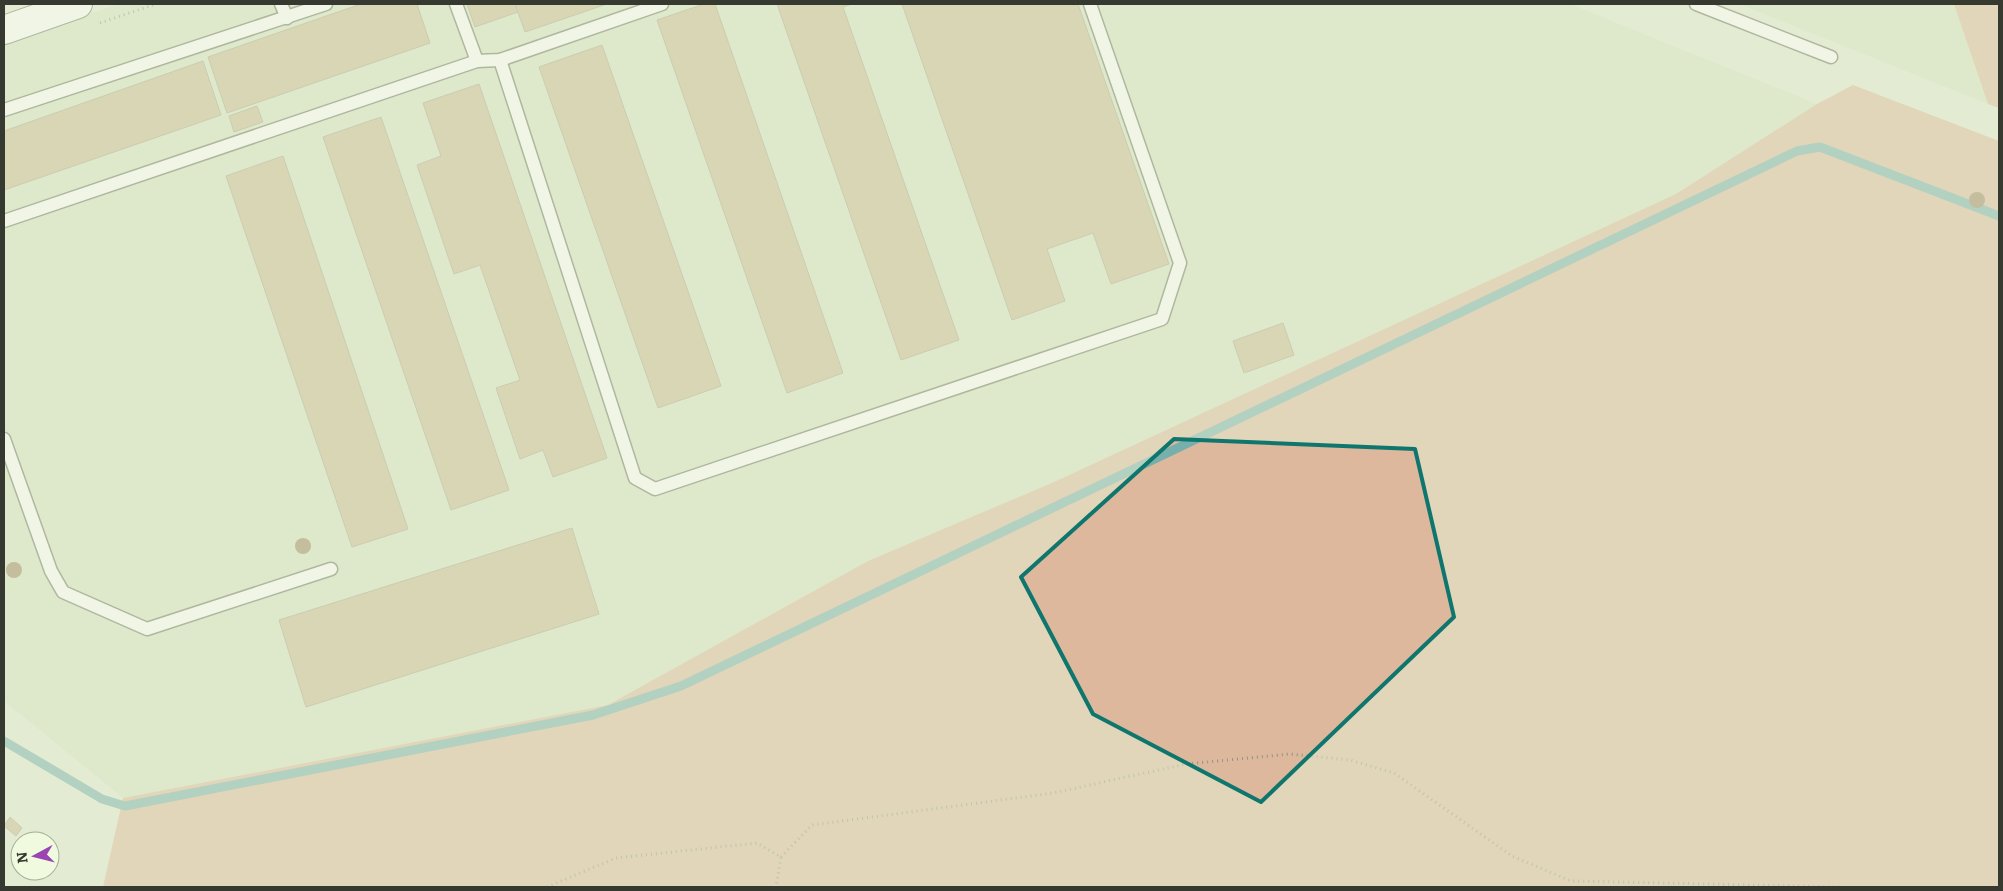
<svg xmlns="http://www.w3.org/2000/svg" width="2003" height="891" font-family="Literata,serif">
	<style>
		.built { fill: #d7e3c2 }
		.green { fill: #ddb89d }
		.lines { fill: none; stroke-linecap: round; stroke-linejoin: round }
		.stream { stroke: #76afab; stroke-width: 9 }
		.building { fill: #cbbb91; stroke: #ada48b }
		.service-casing { stroke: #707861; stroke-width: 15 }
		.tertiary-casing { stroke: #707861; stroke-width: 30 }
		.path { stroke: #8f9683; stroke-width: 3; stroke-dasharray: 1 4; stroke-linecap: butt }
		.service { stroke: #fff; stroke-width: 12 }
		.tertiary { stroke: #fff; stroke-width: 28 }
		.tree { fill: #9d865f }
		.marked { fill: none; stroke: #0f766e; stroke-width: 4; stroke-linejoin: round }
	</style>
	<rect width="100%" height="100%" fill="#e3ecd2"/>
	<g class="built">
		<path d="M119,4h1451l247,100 -141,90 -622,288 -186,79 -260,144 -485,93 -119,-97v-658z"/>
		<path d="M1739,4h215l34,100z"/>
	</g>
	<g class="green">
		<path d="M1954,4h45v104l-11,-4z"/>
		<path d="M1853,85l146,56v746h-1896l20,-89 485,-93 260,-144 186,-79 622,-288 141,-90z"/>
	</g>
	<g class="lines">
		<path class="stream" d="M4,741l98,58 23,7 468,-91 88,-29 1116,-535 23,-4 179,69"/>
	</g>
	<g class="building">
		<path d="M361,4h56l13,39 -203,70 -19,-56z"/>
		<path d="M467,4h48l3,8 -43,15z"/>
		<path d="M515,4h92l-82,28z"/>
		<path d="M704,4h11l128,369 -56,20 -130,-373z"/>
		<path d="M777,4h75l-9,3 116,333 -58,20z"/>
		<path d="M902,4h176l91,260 -58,20 -18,-51 -46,16 18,52 -53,19z"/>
		<path d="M602,45l119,341 -63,22 -119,-341z"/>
		<path d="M203,61l18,54 -217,75v-59z"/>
		<path d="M479,84l128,374 -54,19 -10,-27 -23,9 -24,-71 24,-8 -40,-115 -26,9 -37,-109 24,-9 -18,-53z"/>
		<path d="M257,106l6,16 -29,10 -5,-16z"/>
		<path d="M381,117l128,373 -58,20 -128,-373z"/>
		<path d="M283,156l125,373 -56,18 -126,-371z"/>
		<path d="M1283,323l11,32 -50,18 -11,-32z"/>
		<path d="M572,528l27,86 -293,93 -27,-87z"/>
		<path d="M10,817l12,11 -6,8 -12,-10z"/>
	</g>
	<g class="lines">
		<defs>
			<g id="service">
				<path d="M281,4l6,14"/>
				<path d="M456,4l21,57"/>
				<path d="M1696,4l135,53"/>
				<path d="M500,60l135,418 20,11 507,-170 18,-56 -90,-259"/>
				<path d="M4,110l322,-106"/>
				<path d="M4,221l473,-160 23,-1 162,-56"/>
				<path d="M4,439l47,132 12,21 84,37 184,-60"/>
			</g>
			<path id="tertiary" d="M4,30l74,-26"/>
		</defs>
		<use href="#service" class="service-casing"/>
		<use href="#tertiary" class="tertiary-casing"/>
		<g class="path">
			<path d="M100,23l56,-19"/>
			<path d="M781,857l31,-32 241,-32 133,-29 104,-10 60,6 44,13 118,83 59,25 271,6"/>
			<path d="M547,887l69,-29 141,-15 24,14 -5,30"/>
		</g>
		<use href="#service" class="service"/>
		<use href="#tertiary" class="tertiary"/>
	</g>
	<g class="tree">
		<circle cx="1977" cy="200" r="8"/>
		<circle cx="303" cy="546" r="8"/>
		<circle cx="14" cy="570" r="8"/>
	</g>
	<path d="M0 0H2003V891H0ZM1174,439l241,10 39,168 -193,185 -168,-88 -72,-137z" fill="#e3ecd2" fill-opacity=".55" fill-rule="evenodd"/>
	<path class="marked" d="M1174,439l241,10 39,168 -193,185 -168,-88 -72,-137z"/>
	<rect width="2003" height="891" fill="none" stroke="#35392f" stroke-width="10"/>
	<g transform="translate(35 856) rotate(263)"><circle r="24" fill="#f0fadf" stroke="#a5ad99"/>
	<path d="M0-4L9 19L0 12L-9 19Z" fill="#9a45b2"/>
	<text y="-8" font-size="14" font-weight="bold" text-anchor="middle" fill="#35392f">N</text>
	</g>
</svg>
